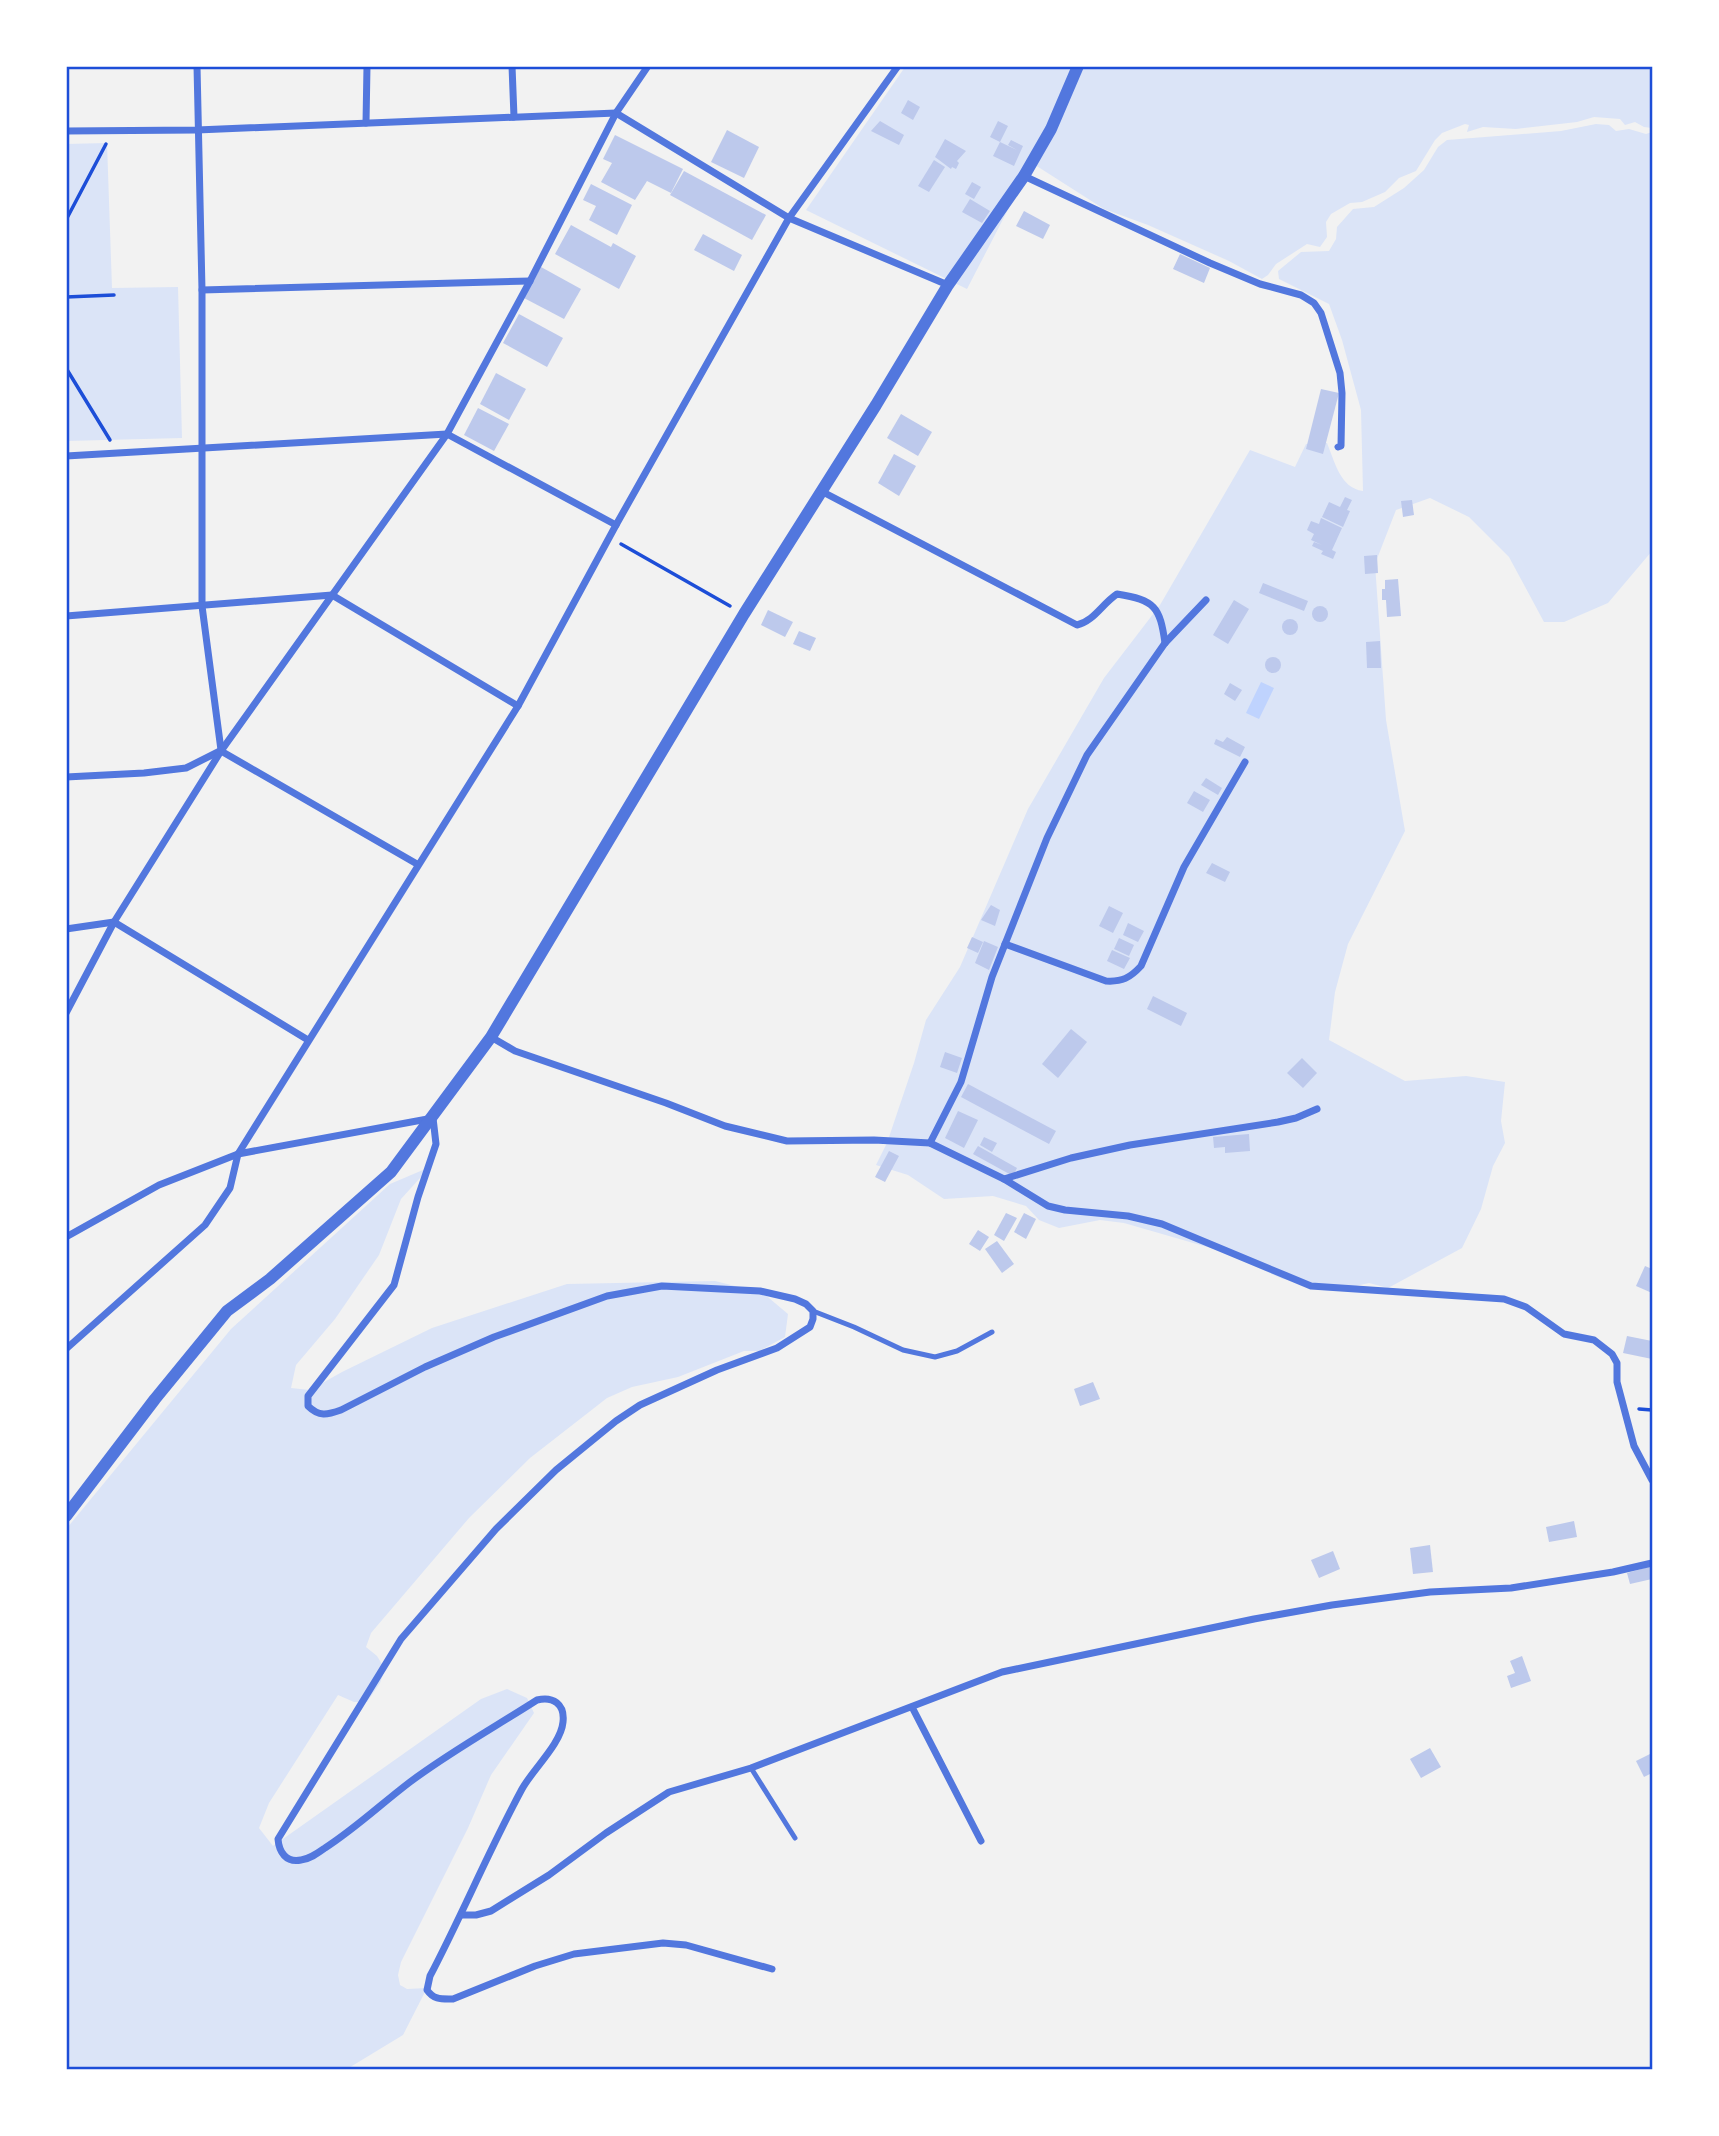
<svg xmlns="http://www.w3.org/2000/svg" width="1719" height="2136" font-family="Quicksand,sans-serif">
	<style>
		.green { fill: #dbe4f7 }
		.water { fill: #bfd3fe }
		.building { fill: #bdc9ec }
		.lines { fill: none; stroke-linecap: round; stroke-linejoin: round }
		.path { stroke: #1d4ed8; stroke-width: 3.5 }
		.service { stroke: #5277de; stroke-width: 5 }
		.minor { stroke: #5277de; stroke-width: 7 }
		.tertiary { stroke: #5277de; stroke-width: 12 }
		.neatline { fill: none; stroke: #1d4ed8; stroke-width: 2.5 }
	</style>
	<rect width="100%" height="100%" fill="#f2f2f2"/>
	<g class="green">
		<path d="M905,67h747v61l-8,-1 -9,-5 -10,3 -5,-6 -26,-2 -17,5 -61,7 -33,-2 -16,5 2,-7 -4,-1 -23,9 -7,7 -19,31 -17,7 -14,14 -23,10 -12,1 -19,11 -5,8 1,15 -7,10 -13,-3 -31,20 -8,11 -6,4 -33,-18 -81,-36 -44,-16 -72,-46 -65,126 -161,-79z"/>
		<path d="M1596,124l13,1 7,6 13,-2 17,5 6,-2v419l-44,52 -44,19h-20l-35,-65 -40,-40 -39,-19 -34,12 -21,54 11,156 19,111 -57,113 -13,48 -6,48 76,41 61,-5 39,6 -4,39 4,22 -12,23 -12,43 -19,39 -74,40 -19,-5 -31,7 -55,-11 -62,-28 -97,-28 -24,-3 -41,8 -20,-8 -13,-14 -33,-10 -49,3 -36,-24 -32,-10 11,-22 27,-80 12,-43 34,-53 68,-158 76,-131 56,-73 90,-155 45,17 11,-23 21,-1c8,19 13,45 36,48l-2,-81 -19,-70 -13,-36 -50,-25 -1,-8 23,-19 28,-1 7,-12 1,-12 16,-18 21,-2 30,-19 20,-18 14,-23 9,-7 114,-9z"/>
		<path d="M107,143l5,145 66,-1 4,151 -115,3 -1,-297z"/>
		<path d="M430,1167l-29,32 -22,56 -44,64 -39,46 -5,23 19,2 32,-18 90,-44 135,-44 148,-3 48,12 25,21 -3,23 -26,14h-15l-66,26 -46,10 -25,11 -77,60 -61,60 -98,115 -5,14 11,9 8,13 -5,14 -13,19h-13l-16,-7 -69,108 -10,25 14,18 208,-147 26,-10 20,9 7,15 -43,62 -23,53 -67,134 -3,13 2,10 7,4 20,-1 -24,47 -56,34 -280,1v-542l164,-199 159,-145z"/>
	</g>
	<path class="water" d="M1261,682l13,6 -15,31 -13,-6z"/>
	<g class="building">
		<path d="M908,100l12,7 -7,13 -12,-7z"/>
		<path d="M880,121l24,14 -5,10 -28,-14z"/>
		<path d="M998,121l10,5 -8,16 -10,-5z"/>
		<path d="M727,130l32,17 -15,31 -33,-16z"/>
		<path d="M615,135l68,34 -12,24 -24,-12 -12,19 -34,-18 11,-19 -9,-4z"/>
		<path d="M945,139l21,12 -9,10 2,2 -3,6 -4,-2 -1,2 -16,-12z"/>
		<path d="M1011,140l12,6 -9,20 -21,-10 7,-14 17,8 -9,-5z"/>
		<path d="M934,160l11,7 -16,25 -11,-6z"/>
		<path d="M684,171l82,44 -14,25 -82,-45z"/>
		<path d="M972,182l9,5 -7,12 -9,-5z"/>
		<path d="M591,184l41,21 -15,30 -28,-15 7,-14 -13,-6z"/>
		<path d="M970,199l20,12 -8,12 -20,-11z"/>
		<path d="M1024,211l26,14 -7,14 -27,-13z"/>
		<path d="M571,225l40,22 2,-4 23,13 -17,33 -64,-35z"/>
		<path d="M703,234l39,21 -8,16 -40,-21z"/>
		<path d="M1180,254l30,14 -6,15 -31,-14z"/>
		<path d="M541,267l40,22 -17,30 -40,-21z"/>
		<path d="M519,314l44,24 -16,29 -44,-24z"/>
		<path d="M496,373l30,16 -17,31 -29,-16z"/>
		<path d="M1321,389l18,4 -16,61 -17,-5z"/>
		<path d="M478,408l31,16 -15,27 -30,-16z"/>
		<path d="M901,414l31,18 -14,24 -31,-18z"/>
		<path d="M894,454l22,12 -17,30 -21,-13z"/>
		<path d="M1345,497l7,3 -5,10 3,1 -7,16 -21,-10 7,-15 11,5z"/>
		<path d="M1412,500l2,15 -11,2 -2,-16z"/>
		<path d="M1321,518l21,10 -10,22 4,2 -3,7 -12,-5 2,-3 -11,-5 2,-4 8,3 -11,-5 3,-6 -7,-4 4,-9 8,3z"/>
		<path d="M1377,555l1,18 -13,1 -1,-18z"/>
		<path d="M1398,579l3,37 -14,1 -1,-17h-4v-11h3v-9z"/>
		<path d="M1263,583l45,18 -4,10 -45,-18z"/>
		<path d="M1234,600l15,9 -21,35 -15,-9z"/>
		<circle cx="1320" cy="614" r="8"/>
		<path d="M768,610l25,12 -8,15 -24,-12z"/>
		<circle cx="1290" cy="627" r="8"/>
		<path d="M799,631l17,7 -6,13 -17,-7z"/>
		<path d="M1380,641l1,27h-14l-1,-26z"/>
		<circle cx="1273" cy="665" r="8"/>
		<path d="M1230,683l12,7 -7,11 -11,-7z"/>
		<path d="M1227,737l18,10 -5,10 -26,-13 2,-5 7,3z"/>
		<path d="M1206,778l16,10 -4,7 -17,-10z"/>
		<path d="M1194,791l16,9 -7,12 -16,-9z"/>
		<path d="M1212,863l18,9 -5,10 -19,-9z"/>
		<path d="M991,905l9,5 -5,16 -14,-6z"/>
		<path d="M1109,906l14,7 -10,20 -14,-7z"/>
		<path d="M1128,923l16,8 -6,11 -15,-7z"/>
		<path d="M972,937l11,5 -5,11 -11,-5z"/>
		<path d="M1119,938l15,7 -5,11 -15,-7z"/>
		<path d="M984,941l14,6 -9,23 -14,-7z"/>
		<path d="M1112,950l18,8 -6,11 -17,-8z"/>
		<path d="M1153,996l34,17 -6,13 -34,-17z"/>
		<path d="M1071,1029l16,13 -29,36 -16,-14z"/>
		<path d="M945,1052l17,6 -5,15 -17,-6z"/>
		<path d="M1302,1058l15,15 -14,15 -16,-15z"/>
		<path d="M968,1084l88,47 -7,13 -88,-47z"/>
		<path d="M958,1111l20,9 -14,28 -19,-10z"/>
		<path d="M1249,1134l1,17 -25,2v-6l-11,1 -1,-11z"/>
		<path d="M984,1137l13,6 -5,9 -12,-7z"/>
		<path d="M978,1146l39,22 -4,8 -40,-22z"/>
		<path d="M889,1151l10,5 -14,26 -10,-5z"/>
		<path d="M1006,1213l11,5 -13,23 -10,-6z"/>
		<path d="M1024,1213l12,6 -10,20 -12,-7z"/>
		<path d="M978,1230l11,7 -9,14 -11,-7z"/>
		<path d="M997,1241l17,23 -12,9 -17,-24z"/>
		<path d="M1645,1266l7,3v24l-16,-7z"/>
		<path d="M1627,1336l25,5v18l-29,-6z"/>
		<path d="M1093,1382l7,17 -20,7 -6,-17z"/>
		<path d="M1574,1521l3,16 -28,5 -3,-15z"/>
		<path d="M1430,1545l3,27 -20,2 -3,-26z"/>
		<path d="M1333,1551l7,18 -21,9 -8,-18z"/>
		<path d="M1652,1566v13l-22,5 -3,-11z"/>
		<path d="M1522,1656l9,25 -20,7 -4,-12 8,-3 -5,-12z"/>
		<path d="M1430,1748l11,19 -20,11 -11,-19z"/>
		<path d="M1652,1753v20l-8,4 -8,-16z"/>
	</g>
	<g class="lines">
		<g class="path">
			<path d="M66,220l40,-76"/>
			<path d="M66,297l48,-2"/>
			<path d="M66,368l44,72"/>
			<path d="M621,544l109,62"/>
			<path d="M1639,1409l13,1"/>
		</g>
		<g class="service">
			<path d="M813,1311l41,16 49,23 32,7 22,-6 35,-19"/>
			<path d="M751,1768l44,70"/>
		</g>
		<g class="minor">
			<path d="M197,66l5,224v316l19,144"/>
			<path d="M512,66l2,51"/>
			<path d="M366,123l1,-57"/>
			<path d="M66,131l131,-1 419,-17 173,105 159,67"/>
			<path d="M1024,176l186,87 50,21 41,11 13,8 7,10 19,60 2,20 -1,53 -3,1"/>
			<path d="M202,290l328,-9"/>
			<path d="M66,456l381,-22 169,91"/>
			<path d="M821,491l256,134c17,-4 25,-21 40,-31 38,6 43,13 48,49"/>
			<path d="M66,616l266,-21 186,111"/>
			<path d="M221,751l196,113"/>
			<path d="M66,777l78,-4 42,-5 34,-17"/>
			<path d="M66,929l48,-7 194,118"/>
			<path d="M1005,944l101,37c16,1 24,-3 35,-15l43,-99 61,-105"/>
			<path d="M66,1013l48,-91 107,-171 226,-317 83,-153 86,-168 32,-47"/>
			<path d="M491,1037l24,14 151,52 59,23 62,15 87,-1 56,3 74,36 44,27 17,4 63,6 34,8 149,62 193,13 22,8 38,27 30,6 18,14 5,9v19l17,64 18,34"/>
			<path d="M930,1143l31,-61 31,-105 55,-139 40,-83 78,-112 41,-43"/>
			<path d="M1004,1179l67,-21 59,-13 148,-23 18,-4 21,-9"/>
			<path d="M66,1237l93,-52 79,-31 195,-36 3,26 -18,53 -24,88 -86,111v10c11,11 19,9 33,4l84,-43 69,-30 113,-41 55,-10 98,5 35,8 11,5 7,7v8l-3,8 -33,21 -60,22 -77,35 -24,16 -60,49 -60,59 -95,110 -123,200c1,13 8,24 23,21 9,-1 17,-7 24,-12 31,-20 56,-44 85,-66 40,-30 85,-55 127,-82 16,-4 28,4 26,22 -2,22 -30,47 -41,67 -33,61 -60,126 -92,187l-3,14c7,10 14,9 26,9l82,-33 39,-12 89,-11 23,2 86,24"/>
			<path d="M66,1349l139,-124 25,-37 8,-34 280,-448 98,-181 173,-307 109,-152"/>
			<path d="M912,1707l69,134"/>
			<path d="M462,1915h14l15,-4 58,-36 57,-42 63,-41 82,-24 251,-96 252,-53 78,-14 98,-13 81,-4 102,-16 39,-9"/>
		</g>
		<path class="tertiary" d="M66,1516l89,-117 72,-88 43,-32 121,-107 100,-135 253,-423 132,-209 72,-120 76,-109 27,-47 27,-63"/>
	</g>
	<rect width="1719" height="2136" fill="none" stroke="#ffffff" stroke-width="136"/>
	<rect x="68" y="68" width="1583" height="2000" class="neatline"/>
</svg>
